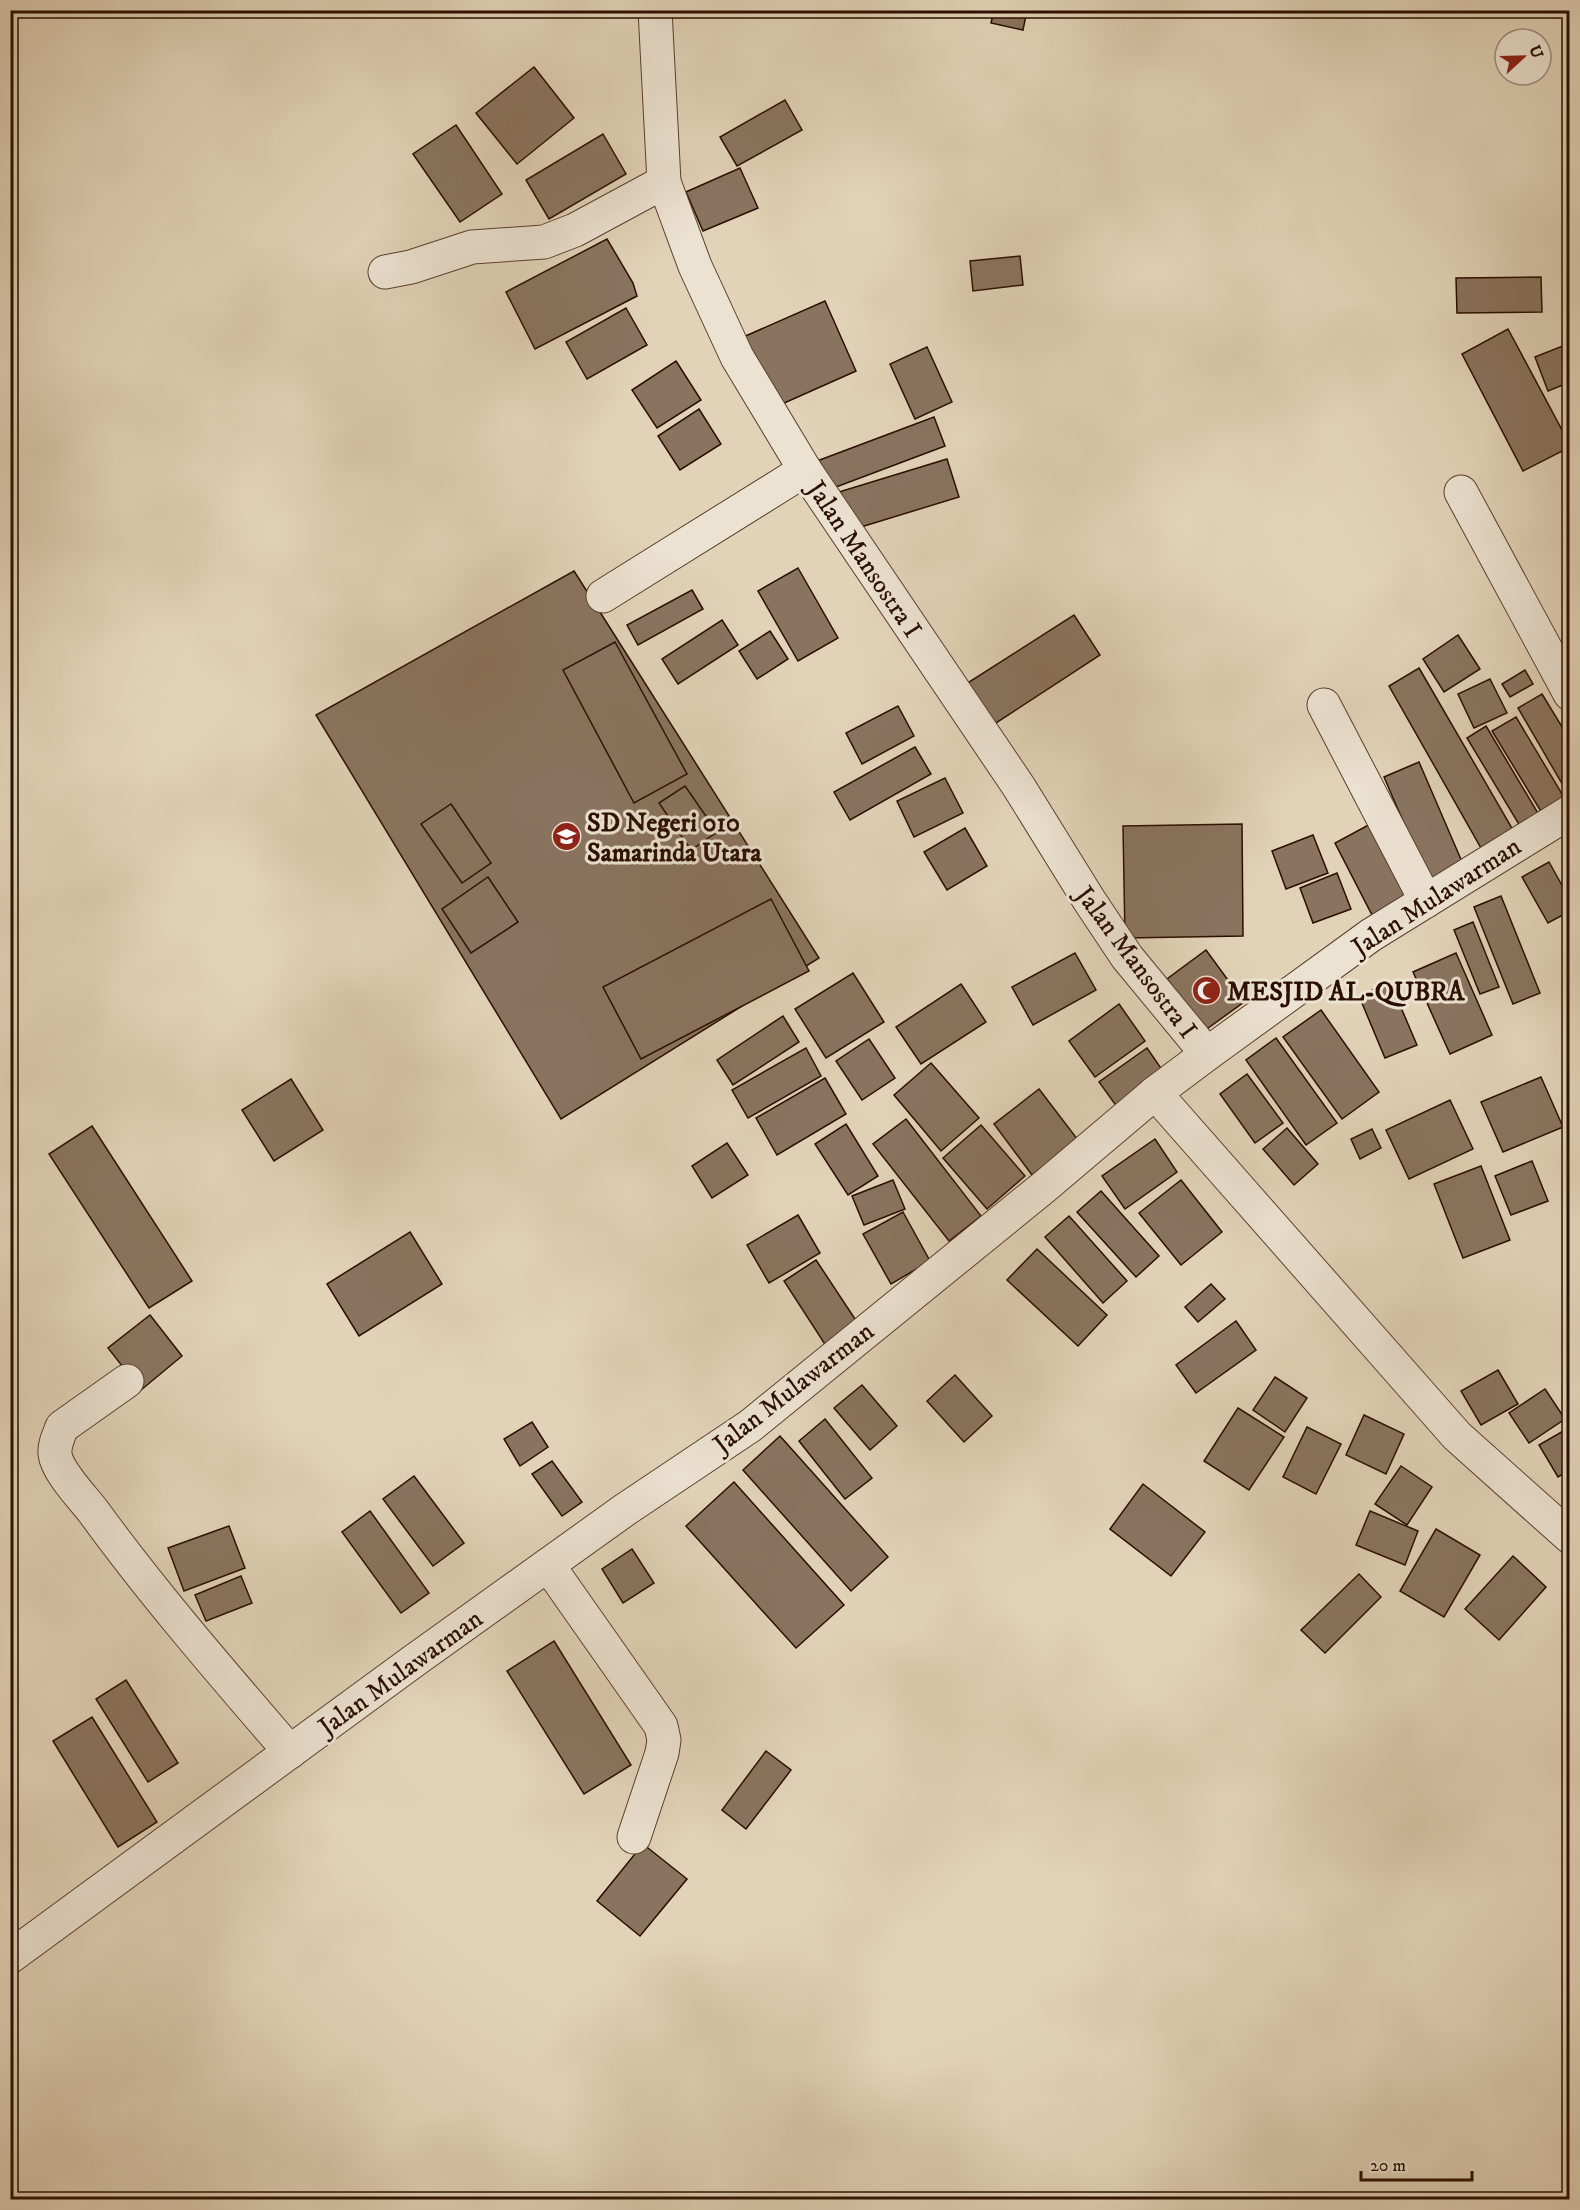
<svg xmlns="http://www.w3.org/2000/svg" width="1580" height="2210" font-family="'IM FELL DW Pica',serif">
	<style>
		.building { fill: #8a7460; stroke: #2a0e00; stroke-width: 1.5 }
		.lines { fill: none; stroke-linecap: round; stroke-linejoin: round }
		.minor-casing { stroke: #583f2e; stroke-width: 35 }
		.minor { stroke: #ece2d1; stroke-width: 33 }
		.labels { text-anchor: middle; stroke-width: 6; stroke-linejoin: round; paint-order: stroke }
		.street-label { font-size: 26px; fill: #2a0e00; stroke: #ece2d1 }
		.poi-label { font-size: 26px; font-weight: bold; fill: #2a0e00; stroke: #ece2d1; text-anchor: start }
	</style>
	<rect width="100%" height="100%" fill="#e2d3b8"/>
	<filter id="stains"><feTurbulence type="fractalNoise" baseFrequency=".00333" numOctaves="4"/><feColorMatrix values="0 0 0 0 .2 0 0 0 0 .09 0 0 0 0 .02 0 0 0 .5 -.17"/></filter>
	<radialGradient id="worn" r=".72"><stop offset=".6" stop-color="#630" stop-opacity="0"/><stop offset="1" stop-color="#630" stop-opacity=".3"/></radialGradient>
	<g class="building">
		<path d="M994,10h33l-4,20 -32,-7z"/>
		<path d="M534,67l40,51 -57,46 -41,-51z"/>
		<path d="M785,100l17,30 -65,36 -17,-29z"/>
		<path d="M456,125l46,69 -42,28 -47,-68z"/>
		<path d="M603,134l23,40 -77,45 -23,-39z"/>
		<path d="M740,168l18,40 -55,23 -17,-39z"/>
		<path d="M607,239l26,44 4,13 -102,53 -29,-57z"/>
		<path d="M1020,256l3,29 -50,6 -3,-30z"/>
		<path d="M1541,277l1,35 -85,1 -1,-35z"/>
		<path d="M825,301l31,70 -83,37 -32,-70z"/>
		<path d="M626,308l21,37 -60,34 -21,-37z"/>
		<path d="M1508,329l62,116v2l-47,24 -61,-117z"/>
		<path d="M1570,343v51l-5,-10 -17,7 -13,-34z"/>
		<path d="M927,347l25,55 -37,17 -25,-55z"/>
		<path d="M676,361l25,39 -44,28 -25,-38z"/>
		<path d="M699,409l22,35 -41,26 -22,-34z"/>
		<path d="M934,417l11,29 -117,44 -11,-29z"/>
		<path d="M947,459l12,38 -108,33 -12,-38z"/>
		<path d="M798,568l40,70 -40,23 -40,-70z"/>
		<path d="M574,571l245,387 -258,161 -245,-404z"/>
		<path d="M692,590l11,19 -65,36 -11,-20z"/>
		<path d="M1074,615l26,40 -107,70 -27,-41z"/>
		<path d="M722,620l16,25 -60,39 -16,-25z"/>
		<path d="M770,631l18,28 -31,20 -18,-28z"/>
		<path d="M1458,635l22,34 -36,23 -21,-33z"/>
		<path d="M615,642l72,132 -53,29 -71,-133z"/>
		<path d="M1419,668l94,162 -32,18 -92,-162z"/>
		<path d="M1525,670l8,14 -23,13 -8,-13z"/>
		<path d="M1490,679l17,34 -33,15 -16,-34z"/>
		<path d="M1542,694l28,46 -2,54 -50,-86z"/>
		<path d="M898,706l16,30 -52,28 -16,-31z"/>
		<path d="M1516,717l52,87 -23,14 -53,-87z"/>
		<path d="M1486,726l53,89 -19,11 -53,-88z"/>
		<path d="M915,747l16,27 -81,46 -16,-28z"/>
		<path d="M1419,762l47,109 -35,15 -47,-109z"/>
		<path d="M945,778l18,35 -49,24 -17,-36z"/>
		<path d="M685,786l32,46 -26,18 -32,-47z"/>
		<path d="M451,804l40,59 -29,20 -41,-59z"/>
		<path d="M1374,822l37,74 -39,19 -37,-72z"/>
		<path d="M1242,824l1,112 -118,2 -2,-112z"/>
		<path d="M965,828l22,38 -40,24 -23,-38z"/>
		<path d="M1313,835l15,38 -42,16 -14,-38z"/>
		<path d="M1549,862l21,38v11l-22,12 -26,-46z"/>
		<path d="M1337,873l14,36 -38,14 -13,-35z"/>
		<path d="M488,877l30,45 -47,31 -29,-44z"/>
		<path d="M1501,896l39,97 -27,11 -39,-97z"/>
		<path d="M771,899l38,72 -168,88 -38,-72z"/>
		<path d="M1473,922l26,65 -19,7 -26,-64z"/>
		<path d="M1206,950l38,52 -40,29 -37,-52z"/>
		<path d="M1075,953l21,37 -63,35 -21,-38z"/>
		<path d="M1456,953l36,82 -42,19 -37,-82z"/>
		<path d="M853,973l31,49 -58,36 -31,-49z"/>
		<path d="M1390,982l27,63 -32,13 -26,-62z"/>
		<path d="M961,984l25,38 -65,42 -25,-37z"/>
		<path d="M1119,1004l26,37 -50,36 -26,-36z"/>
		<path d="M1321,1010l58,82 -37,27 -59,-82z"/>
		<path d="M783,1016l16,26 -66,43 -16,-25z"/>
		<path d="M1276,1038l61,85 -31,22 -60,-85z"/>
		<path d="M869,1039l26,39 -33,22 -26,-39z"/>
		<path d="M806,1048l15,28 -73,42 -16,-28z"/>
		<path d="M1147,1048l20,29 -47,34 -21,-29z"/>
		<path d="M931,1063l48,55 -38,33 -47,-56z"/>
		<path d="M1247,1074l36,49 -28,20 -35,-49z"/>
		<path d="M1541,1077l22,50 -60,25 -22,-50z"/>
		<path d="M825,1078l21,36 -69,41 -21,-37z"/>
		<path d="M291,1079l32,51 -49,31 -32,-51z"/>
		<path d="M1039,1089l39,51 -46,35 -38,-51z"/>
		<path d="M1450,1100l23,49 -64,30 -23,-49z"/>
		<path d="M906,1119l75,97 -32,25 -76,-97z"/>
		<path d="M846,1124l32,52 -30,19 -33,-51z"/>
		<path d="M981,1125l44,51 -38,33 -44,-51z"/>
		<path d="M92,1126l100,155 -43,27 -100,-154z"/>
		<path d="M1287,1128l31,36 -24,21 -31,-36z"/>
		<path d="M1372,1129l9,19 -21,11 -9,-20z"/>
		<path d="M1155,1139l22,33 -52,37 -23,-33z"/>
		<path d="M727,1143l21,32 -36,23 -20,-32z"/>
		<path d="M1532,1161l16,40 -37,14 -16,-39z"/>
		<path d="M1481,1166l29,74 -47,18 -29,-74z"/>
		<path d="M893,1180l12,29 -41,16 -12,-29z"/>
		<path d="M1181,1180l41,52 -41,33 -42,-52z"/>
		<path d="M1101,1191l58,65 -23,21 -59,-65z"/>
		<path d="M903,1212l27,49 -39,23 -28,-50z"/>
		<path d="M798,1215l22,38 -51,30 -22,-38z"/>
		<path d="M1069,1216l58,65 -24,22 -58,-66z"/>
		<path d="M410,1232l32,52 -83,52 -32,-52z"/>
		<path d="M1037,1249l70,66 -29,31 -71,-66z"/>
		<path d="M816,1260l45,68 -33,21 -44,-68z"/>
		<path d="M1211,1284l14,15 -27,23 -13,-15z"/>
		<path d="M150,1315l32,41 -41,34 -33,-42z"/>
		<path d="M1236,1321l20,29 -60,43 -20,-28z"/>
		<path d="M1498,1370l20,34 -37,21 -20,-34z"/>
		<path d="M955,1375l37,41 -28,26 -37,-41z"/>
		<path d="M1275,1377l32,21 -22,34 -32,-22z"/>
		<path d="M862,1385l35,41 -27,24 -36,-42z"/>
		<path d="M1545,1389l20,30 -36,24 -20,-30z"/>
		<path d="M1238,1408l46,29 -35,53 -45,-29z"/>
		<path d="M1364,1415l40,19 -18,40 -40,-19z"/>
		<path d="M825,1419l47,59 -27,21 -46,-58z"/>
		<path d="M532,1422l16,25 -28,19 -16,-27z"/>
		<path d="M1307,1427l34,17 -25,50 -33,-17z"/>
		<path d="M1570,1427v43l-12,7 -19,-32z"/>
		<path d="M780,1436l108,121 -37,34 -108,-121z"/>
		<path d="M552,1461l30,41 -20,14 -30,-42z"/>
		<path d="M1401,1466l31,21 -25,38 -32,-21z"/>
		<path d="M414,1476l50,67 -31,23 -50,-67z"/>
		<path d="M734,1482l110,123 -48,43 -110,-122z"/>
		<path d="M1143,1484l62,48 -34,44 -61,-47z"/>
		<path d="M370,1511l59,82 -28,20 -59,-81z"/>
		<path d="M1370,1511l48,20 -13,34 -49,-20z"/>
		<path d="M229,1526l16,42 -61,23 -16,-43z"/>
		<path d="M1436,1529l44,26 -36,62 -44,-26z"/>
		<path d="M632,1549l22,34 -31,20 -21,-34z"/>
		<path d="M1513,1556l33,31 -47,53 -34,-31z"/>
		<path d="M1359,1574l22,23 -56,56 -24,-23z"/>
		<path d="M241,1576l11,27 -46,18 -11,-26z"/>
		<path d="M554,1641l77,124 -47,29 -77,-123z"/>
		<path d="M126,1680l52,83 -30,19 -52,-83z"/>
		<path d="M92,1717l65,105 -39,25 -65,-106z"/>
		<path d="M766,1751l25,19 -45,59 -24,-19z"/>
		<path d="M643,1844l44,35 -47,57 -43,-35z"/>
	</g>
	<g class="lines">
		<defs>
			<g id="minor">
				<path d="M655,10l9,172 31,84 42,91 68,113 214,317 70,113 38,57 80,97"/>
				<path d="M385,272l26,-5 61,-20 72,-5 31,-12 89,-48"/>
				<path d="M1461,492l109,202"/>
				<path d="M603,596l202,-126"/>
				<path d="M1324,705l102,196"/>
				<path d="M1155,1093l302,343 113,101"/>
				<path d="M127,1381l-65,46c-3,8 -8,18 -7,27 2,17 27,43 38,57 61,84 129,162 197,241"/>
				<path d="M548,1565l113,161 3,14 -2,13 -28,84"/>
				<path d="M10,1957l405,-297 211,-151 124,-83 294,-239 111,-94 52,-39 164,-119 199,-123"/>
			</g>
		</defs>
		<use href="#minor" class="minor-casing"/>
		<use href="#minor" class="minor"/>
	</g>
	<defs>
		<symbol id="school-disc" viewBox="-11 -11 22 22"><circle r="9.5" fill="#8f2418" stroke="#ece2d1"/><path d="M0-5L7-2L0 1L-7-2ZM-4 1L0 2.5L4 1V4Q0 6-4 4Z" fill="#fff"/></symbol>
		<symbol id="mosque-disc" viewBox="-11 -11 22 22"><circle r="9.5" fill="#8f2418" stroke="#ece2d1"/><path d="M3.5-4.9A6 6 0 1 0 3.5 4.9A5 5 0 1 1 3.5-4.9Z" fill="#fff"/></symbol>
	</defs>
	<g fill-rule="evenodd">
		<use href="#school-disc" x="550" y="820" width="33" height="33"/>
		<use href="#mosque-disc" x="1190" y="974" width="33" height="33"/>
	</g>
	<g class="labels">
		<g class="street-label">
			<text transform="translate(865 559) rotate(56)" y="9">Jalan Mansostra I</text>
			<text transform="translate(1436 896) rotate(-33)" y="9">Jalan Mulawarman</text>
			<text transform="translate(1137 962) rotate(53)" y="9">Jalan Mansostra I</text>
			<text transform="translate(793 1387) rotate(-38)" y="9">Jalan Mulawarman</text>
			<text transform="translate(400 1672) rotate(-36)" y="9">Jalan Mulawarman</text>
		</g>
		<g class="poi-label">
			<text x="587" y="831">SD Negeri 010<tspan x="587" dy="30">Samarinda Utara</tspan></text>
			<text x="1227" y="1000">MESJID AL-QUBRA</text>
		</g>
	</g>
	<rect width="1580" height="2210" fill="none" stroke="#e2d3b8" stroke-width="36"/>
	<rect x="12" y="12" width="1556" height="2186" fill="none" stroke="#2a0e00" stroke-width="3"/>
	<rect x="18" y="18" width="1544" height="2174" fill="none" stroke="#2a0e00" stroke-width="1.5"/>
	<g transform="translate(1523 57) rotate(68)"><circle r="28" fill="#ece2d1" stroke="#9e8d7d" stroke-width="1.5"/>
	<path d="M0-4.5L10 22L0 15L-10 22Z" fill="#8f2418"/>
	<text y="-9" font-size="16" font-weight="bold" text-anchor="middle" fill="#2a0e00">U</text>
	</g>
	<path d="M1361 2171v9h111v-9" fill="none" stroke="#2a0e00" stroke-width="3"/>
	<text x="1370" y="2171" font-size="18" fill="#2a0e00" stroke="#ece2d1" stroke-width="4.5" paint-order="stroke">20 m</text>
	<rect width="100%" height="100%" filter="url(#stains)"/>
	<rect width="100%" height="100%" fill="url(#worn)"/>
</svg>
